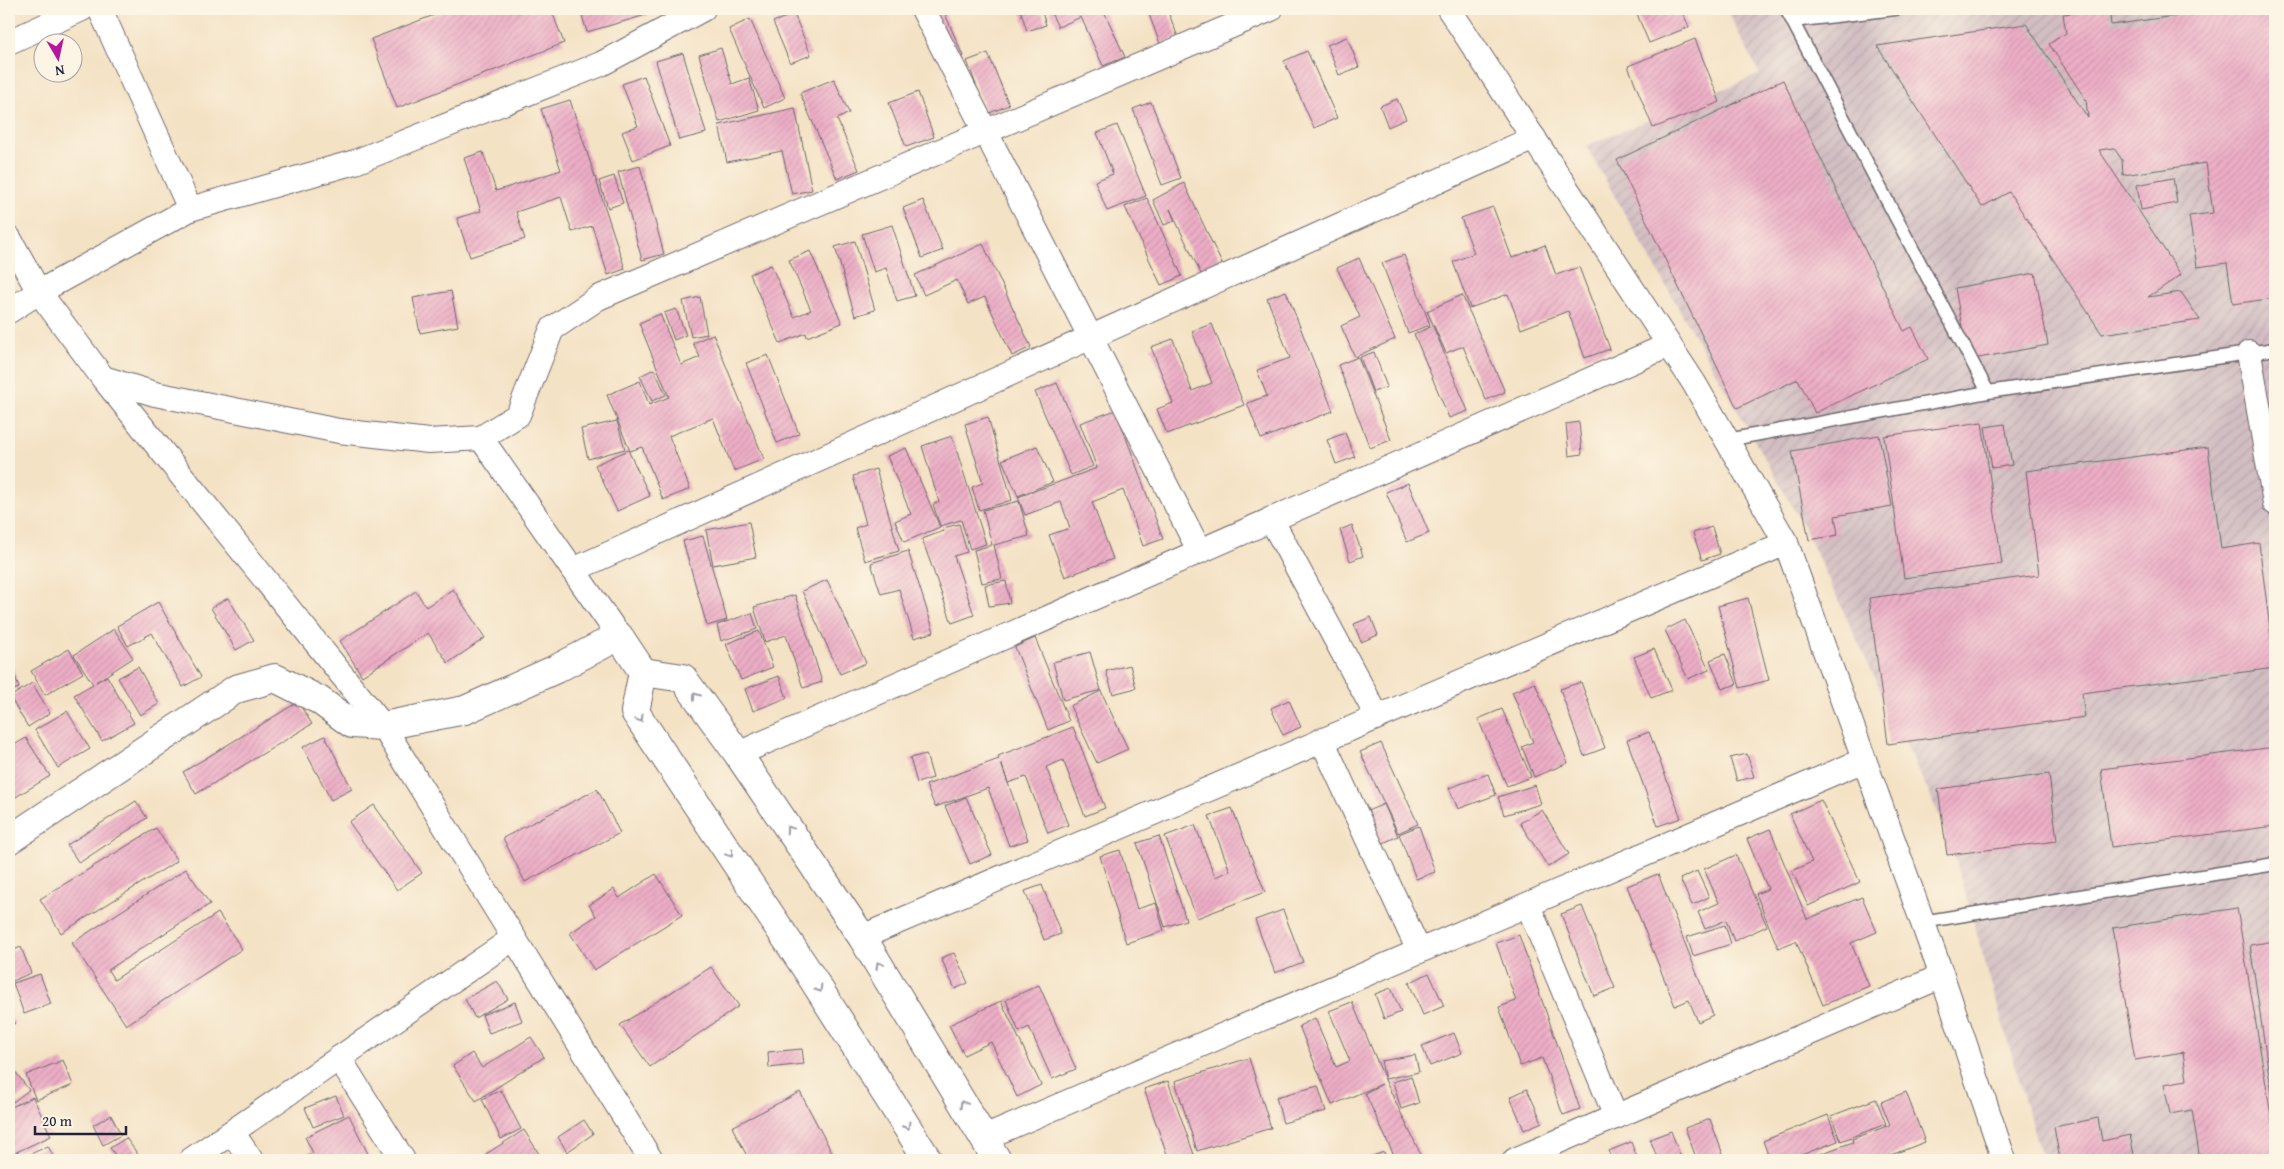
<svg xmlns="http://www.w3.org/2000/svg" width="2284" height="1169" font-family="'Gentium Book Plus',serif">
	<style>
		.industrial { fill: url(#industrial-furrows) }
		.building { fill: url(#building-hatch) }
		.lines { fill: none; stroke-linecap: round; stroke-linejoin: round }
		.lane-casing { stroke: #6c656b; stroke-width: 15 }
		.street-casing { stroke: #6c656b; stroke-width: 26 }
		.secondary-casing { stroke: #6c656b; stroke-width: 30 }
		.lane { stroke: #fff; stroke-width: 12 }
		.street { stroke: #fff; stroke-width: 24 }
		.secondary { stroke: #fff; stroke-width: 28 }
		.oneway { stroke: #9c9ca7 }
	</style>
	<defs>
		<pattern id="industrial-furrows" width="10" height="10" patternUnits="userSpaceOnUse" patternTransform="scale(1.25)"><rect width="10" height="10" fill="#d2bec2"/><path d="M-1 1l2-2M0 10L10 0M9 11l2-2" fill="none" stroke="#b4a3a8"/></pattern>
		<pattern id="building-hatch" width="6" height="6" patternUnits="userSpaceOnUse" patternTransform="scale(1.25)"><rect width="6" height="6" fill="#edaec6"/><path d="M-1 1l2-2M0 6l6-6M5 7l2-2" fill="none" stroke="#cb95ab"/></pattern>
	</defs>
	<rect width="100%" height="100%" fill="#fcf5e5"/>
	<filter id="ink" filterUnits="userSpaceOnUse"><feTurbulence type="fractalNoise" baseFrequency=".02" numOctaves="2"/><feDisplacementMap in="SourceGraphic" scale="10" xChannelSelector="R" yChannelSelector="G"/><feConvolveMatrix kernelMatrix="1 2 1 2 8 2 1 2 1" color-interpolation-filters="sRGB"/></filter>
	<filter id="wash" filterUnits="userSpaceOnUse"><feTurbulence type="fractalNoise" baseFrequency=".0096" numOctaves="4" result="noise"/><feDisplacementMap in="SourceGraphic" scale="20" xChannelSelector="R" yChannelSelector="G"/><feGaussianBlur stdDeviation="1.12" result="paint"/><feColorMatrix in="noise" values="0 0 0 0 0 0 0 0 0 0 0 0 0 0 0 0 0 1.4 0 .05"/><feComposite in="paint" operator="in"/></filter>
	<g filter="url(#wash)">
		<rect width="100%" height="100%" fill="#f4e2c5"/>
		<path class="industrial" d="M1726,9h549v1151h-233l-94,-326 -144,-307 -218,-381 174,-72z"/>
		<g id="blocks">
			<g class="building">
				<path d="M450,9h101l13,34 -167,65 -26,-69z"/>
				<path d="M580,9h80v2l-73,21z"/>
				<path d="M924,9h19l20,47 -16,6z"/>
				<path d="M1020,9h21l5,16 -19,6z"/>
				<path d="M1049,9h54l22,48 -22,9 -22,-49 -23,10z"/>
				<path d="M1147,9h20l11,28 -18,7z"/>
				<path d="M1635,9h46l8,18 -40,16z"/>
				<path d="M2109,9l2,16 113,-16h51v289l-42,6 -6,-41 -30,4 -8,-51 24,-3 -7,-50 -83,12 -1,-15 -8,-12 -15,2 82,125 -33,22 33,-5 19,28 -98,14 -93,-142 -27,15 -105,-161 149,-22 62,94 -2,-18 -37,-56 17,-11 -3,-19z"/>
				<path d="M794,14l17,41 -21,8 -17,-41z"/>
				<path d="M750,19l35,79 -21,10 -35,-79z"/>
				<path d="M1347,37l12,30 -20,8 -12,-30z"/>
				<path d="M1695,39l25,63 -67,26 -25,-62z"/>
				<path d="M721,48l11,36 17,-6 10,32 -40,12 -20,-67z"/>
				<path d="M1307,51l30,67 -23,10 -30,-67z"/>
				<path d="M683,53l23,80 -27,7 -23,-79z"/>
				<path d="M988,53l21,52 -22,9 -20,-53z"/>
				<path d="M644,76l26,70 -37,14 -11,-28 16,-6 -16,-42z"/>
				<path d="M834,79l15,34 -12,6 22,51 -22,9 -37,-86z"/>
				<path d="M1783,80l121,251 8,-4 16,32 -113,54 -17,-34 -61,29 -120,-248z"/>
				<path d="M918,92l16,45 -28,10 -17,-44z"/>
				<path d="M1397,99l9,20 -18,8 -8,-21z"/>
				<path d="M570,100l55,169 -17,6 -16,-49 -20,6 -11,-35 -45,15 9,27 -55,18 -13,-39 24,-7 -17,-53 19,-6 13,39 65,-21 -20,-61z"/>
				<path d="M1151,102l30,76 -19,7 -29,-76z"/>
				<path d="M795,108l17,82 -20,4 -10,-43 -55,11 -8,-37z"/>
				<path d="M1117,125l29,71 -39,15 -12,-30 18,-7 -16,-41z"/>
				<path d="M640,166l24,88 -22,6 -24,-88z"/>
				<path d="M614,176l9,27 -15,5 -9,-27z"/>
				<path d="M2173,178l4,25 -36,7 -4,-25z"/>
				<path d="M1184,183l39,83 -21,10 -32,-67 5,12 -11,4 -11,-25z"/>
				<path d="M1147,198l35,78 -21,9 -36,-78z"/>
				<path d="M923,200l20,50 -21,8 -19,-50z"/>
				<path d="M1493,207l19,51 33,-13 11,30 23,-8 31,82 -25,9 -17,-47 -47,18 -13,-35 -38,14 -17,-46 21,-9 -13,-35z"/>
				<path d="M892,225l23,71 -18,5 -11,-33 -12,4 -12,-38z"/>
				<path d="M855,241l20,69 -20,6 -20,-69z"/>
				<path d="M983,244l48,103 -19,9 -27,-59 -17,7 -11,-24 -33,15 -9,-20z"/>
				<path d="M810,251l32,72 -35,14 -1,-4 -26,10 -30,-69 21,-9 23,52 17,-7 -22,-50z"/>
				<path d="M1404,255l26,70 -22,8 -26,-70z"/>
				<path d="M1359,258l36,81 -40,18 -14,-31 19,-9 -23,-49z"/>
				<path d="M2035,273l13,72 -80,15 -13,-72z"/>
				<path d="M451,291l7,35 -38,7 -7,-35z"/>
				<path d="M1286,291l47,120 -72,28 -14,-36 20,-7 -10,-26 33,-12 -23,-60z"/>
				<path d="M1462,295l43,97 -19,8 -23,-54 -17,7 -19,-42z"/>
				<path d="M700,297l7,37 -16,3 -8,-36z"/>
				<path d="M676,309l10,26 -12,5 -10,-27z"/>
				<path d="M660,314l21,51 19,-8 -7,-14 20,-9 51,125 -30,12 -21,-53 -44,18 21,53 -27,11 -21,-53 -12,4 -23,-56 33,-14 9,24 20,-8 -30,-74z"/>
				<path d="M1212,324l32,81 -77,29 -10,-25 16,-6 -22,-56 22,-8 19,52 20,-8 -20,-52z"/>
				<path d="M1433,326l35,85 -19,7 -35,-84z"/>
				<path d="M1374,352l13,35 -14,5 -13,-35z"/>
				<path d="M768,355l31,79 -22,9 -31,-80z"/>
				<path d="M1358,357l33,83 -21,8 -32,-83z"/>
				<path d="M654,369l12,26 -14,6 -12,-25z"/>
				<path d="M1057,383l36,83 -22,9 -36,-83z"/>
				<path d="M1116,410l47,129 -20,7 -20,-56 -31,12 21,57 -48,18 -16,-42 21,-7 -9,-26 -36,13 -7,-18 79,-29 -17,-45z"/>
				<path d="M988,417l24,83 -33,10 -7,-23 11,-4 -18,-59z"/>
				<path d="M617,421l8,28 -37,10 -7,-30z"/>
				<path d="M1579,422l3,32 -13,2 -3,-32z"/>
				<path d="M1982,422l20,142 -98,14 -20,-142z"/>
				<path d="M2005,424l7,41 -20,3 -7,-41z"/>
				<path d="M1345,433l10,24 -19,7 -9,-24z"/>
				<path d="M1879,435l13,71 -57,10 3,19 -29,5 -17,-89z"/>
				<path d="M952,436l34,108 -16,5 -9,-29 -21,6 -7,-22 6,-2 -17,-56z"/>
				<path d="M1037,446l16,36 -35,14 -16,-36z"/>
				<path d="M2208,447l13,102 38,-6 16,125 -193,25 3,24 -197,27 -19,-146 170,-23 -13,-104z"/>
				<path d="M906,448l34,79 -36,15 -9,-21 16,-7 -24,-58z"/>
				<path d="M628,450l22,46 -33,15 -22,-46z"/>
				<path d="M876,469l23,82 -34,10 -10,-33 11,-4 -13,-48z"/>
				<path d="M1408,483l21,50 -22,9 -21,-50z"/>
				<path d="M1019,501l10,35 -35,9 8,34 -20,4 -8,-33 18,-5 -9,-35z"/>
				<path d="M749,522l7,35 -43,8 -7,-35z"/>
				<path d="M959,524l8,28 -13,4 20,59 -22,8 -30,-84 22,-8 -1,-3z"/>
				<path d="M1352,525l11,31 -13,5 -10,-31z"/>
				<path d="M1712,527l8,27 -18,6 -9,-27z"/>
				<path d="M703,536l24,84 -20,6 -24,-85z"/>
				<path d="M908,551l26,81 -20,6 -15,-49 -18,5 -10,-31z"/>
				<path d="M827,580l39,83 -26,11 -38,-83z"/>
				<path d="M1006,581l4,22 -21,3 -4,-21z"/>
				<path d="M453,589l32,49 -37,25 -20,-30 -66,43 -22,-35 76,-50 10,16z"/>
				<path d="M795,595l27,87 -19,6 -17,-53 -21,7 -11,-35z"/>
				<path d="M228,598l26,42 -18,10 -25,-42z"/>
				<path d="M1748,598l21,82 -29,8 -22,-82z"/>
				<path d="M158,602l43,75 -18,10 -31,-54 -24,13 -11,-20z"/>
				<path d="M752,613l5,16 -36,12 -4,-16z"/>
				<path d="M1371,617l7,18 -17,7 -7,-18z"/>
				<path d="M1685,620l24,50 -21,9 -23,-49z"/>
				<path d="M114,629l19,29 -37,24 11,-6 27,47 -32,18 -28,-46 19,-11 -19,-29z"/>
				<path d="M759,631l14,36 -32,13 -15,-36z"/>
				<path d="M1035,638l34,83 -21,9 -33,-83z"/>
				<path d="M69,649l14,24 -38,22 -14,-24z"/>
				<path d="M1654,649l18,41 -21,8 -17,-41z"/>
				<path d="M1090,652l11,38 -38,10 -10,-38z"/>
				<path d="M1725,654l12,30 -15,5 -12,-29z"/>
				<path d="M9,657l10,31 -10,3z"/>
				<path d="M1130,665l6,23 -23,6 -7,-23z"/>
				<path d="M138,667l21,37 -19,11 -22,-37z"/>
				<path d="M779,676l8,22 -34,13 -8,-22z"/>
				<path d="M1581,682l24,66 -21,8 -24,-67z"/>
				<path d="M32,683l18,30 -22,14 -18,-30z"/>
				<path d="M1535,683l33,80 -34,14 -12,-30 11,-5 -21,-50z"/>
				<path d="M1101,691l27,58 -31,14 -27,-57z"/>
				<path d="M1289,700l12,27 -18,8 -12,-27z"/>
				<path d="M298,702l14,22 -116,70 -13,-22z"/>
				<path d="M1502,709l29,68 -24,9 -29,-67z"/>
				<path d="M67,711l23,38 -32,19 -23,-38z"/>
				<path d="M1073,727l32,81 -20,8 -22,-56 -17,7 22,58 -20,8 -22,-56 -18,6 -7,-20 27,77 -19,6 -21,-58 -53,19 -9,-22 73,-26 -1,-3z"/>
				<path d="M1649,732l32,86 -23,8 -31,-86z"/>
				<path d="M325,736l27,53 -21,11 -28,-53z"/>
				<path d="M26,738l24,38 -36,22 -5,-9v-41z"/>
				<path d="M1381,743l37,81 -20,9 -38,-81z"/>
				<path d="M2275,747v79l-164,21 -10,-78z"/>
				<path d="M926,754l7,24 -16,5 -7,-25z"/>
				<path d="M1747,754l7,23 -17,4 -7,-23z"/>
				<path d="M1488,774l8,21 -38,14 -9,-21z"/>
				<path d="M2049,774l8,67 -110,14 -9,-66z"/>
				<path d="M1535,785l6,19 -37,11 -6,-18z"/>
				<path d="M597,789l23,44 -95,49 -22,-44z"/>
				<path d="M966,797l26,58 -22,9 -25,-58z"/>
				<path d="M1821,800l39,82 -52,24 -16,-35 20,-9 -22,-48z"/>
				<path d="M136,801l11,17 -68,45 -12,-18z"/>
				<path d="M1384,804l14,32 -19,9 -14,-33z"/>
				<path d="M374,805l48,68 -25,17 -48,-68z"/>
				<path d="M1232,808l33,84 -68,26 -32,-82 30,-11 20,52 15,-6 -21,-55z"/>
				<path d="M1542,810l27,44 -21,13 -28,-44z"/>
				<path d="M1419,826l16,46 -19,7 -17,-45z"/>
				<path d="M156,828l21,33 -116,72 -21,-34z"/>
				<path d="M1770,829l37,90 55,-22 15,35 -26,11 18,43 -46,19 -27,-64 -18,7 -22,-54 12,-5 -21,-50z"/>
				<path d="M1159,836l27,84 -21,7 -28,-84z"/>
				<path d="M1120,850l17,59 19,-6 8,28 -38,12 -26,-87z"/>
				<path d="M1736,855l31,71 -33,15 -8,-21 -21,9 -7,-17 21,-9 -15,-34z"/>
				<path d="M186,869l24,35 -102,66 6,10 104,-67 24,36 -116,76 -54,-82z"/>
				<path d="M1697,871l12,26 -17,8 -12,-26z"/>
				<path d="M656,874l26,41 -88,55 -24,-37 26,-17 -7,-11 25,-16 5,9z"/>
				<path d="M1658,874l55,141 -15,7 -9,-22 -14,6 -48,-120z"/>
				<path d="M1042,885l19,49 -17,6 -19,-49z"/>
				<path d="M1582,906l33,82 -21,8 -33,-82z"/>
				<path d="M2237,908l38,232v20h-75l-8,-50 -22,4 -6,-30 23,-4 -4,-28 -48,8 -22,-132z"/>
				<path d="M1283,910l20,52 -28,11 -20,-53z"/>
				<path d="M1725,925l6,19 -38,12 -6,-19z"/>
				<path d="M1519,935l61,174 -17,6 -21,-57 -22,8 -21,-59 17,-6 -20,-58z"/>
				<path d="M2275,941v168h-1l-24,-164z"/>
				<path d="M21,947l10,26 -19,8 -3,-9v-20z"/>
				<path d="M954,953l14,30 -13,6 -14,-31z"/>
				<path d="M711,967l28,39 -89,61 -30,-42z"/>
				<path d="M1429,973l15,33 -21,9 -14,-32z"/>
				<path d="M40,974l11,30 -27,10 -11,-31z"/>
				<path d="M497,981l11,18 -33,19 -10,-19z"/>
				<path d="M1039,985l37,84 -24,10 -23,-52 -10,5 -13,-32z"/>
				<path d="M1391,988l10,24 -17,7 -9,-25z"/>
				<path d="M1001,1001l40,84 -24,12 -26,-55 -27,13 -15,-30z"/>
				<path d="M515,1002l7,19 -33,12 -7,-18z"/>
				<path d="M1352,1002l34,80 35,73 -13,5h-12l-31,-67 17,-9 -50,21 -33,-79 16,-8 21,49 14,-6 -21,-50z"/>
				<path d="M9,1014l6,9 -6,5z"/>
				<path d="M1454,1033l8,20 -32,13 -8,-20z"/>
				<path d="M531,1037l13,20 -68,44 -23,-35 19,-13 10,15z"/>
				<path d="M802,1049l2,15 -35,4 -1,-16z"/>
				<path d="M1415,1055l4,17 -34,7 -4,-18z"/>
				<path d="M1249,1058l22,70 -74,23 -22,-70z"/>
				<path d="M63,1060l10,25 -37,15 -10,-25z"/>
				<path d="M14,1070l15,20 -16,12 -4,-6v-22z"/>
				<path d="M1411,1076l8,27 -18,6 -8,-27z"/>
				<path d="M1168,1081l28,79h-27l-25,-71z"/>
				<path d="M1318,1086l8,25 -43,12 -7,-26z"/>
				<path d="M1527,1089l15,33 -18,8 -14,-33z"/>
				<path d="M501,1090l20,39 -20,10 -19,-40z"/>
				<path d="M800,1092l36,68h-87l-17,-33z"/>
				<path d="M1906,1092l19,50 -47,18h-75l50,-18 -1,-3 38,-14 -9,-23z"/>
				<path d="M336,1096l8,19 -31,12 -8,-19z"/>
				<path d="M33,1097l18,39 -41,19 -1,-47z"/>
				<path d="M1876,1099l10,25 -45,17 -10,-25z"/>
				<path d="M111,1115l10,20 -18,10 -10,-20z"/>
				<path d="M349,1115l20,41 -7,4h-65l16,-7 -8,-16z"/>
				<path d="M1828,1115l10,26 -50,19h-18l-7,-19z"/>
				<path d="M2098,1118l4,23 28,-6 5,25h-75l-6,-33z"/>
				<path d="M1710,1119l15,41h-28l-12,-32z"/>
				<path d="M584,1120l9,14 -26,18 -9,-15z"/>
				<path d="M524,1130l19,30h-53l-4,-6z"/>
				<path d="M1671,1131l11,29h-24l-8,-21z"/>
				<path d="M126,1138l16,22h-23l-9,-12z"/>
				<path d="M1631,1142l7,18h-25l-4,-9z"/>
				<path d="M48,1146l7,14h-29l-2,-3z"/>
				<path d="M1384,1152l3,8h-26z"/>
			</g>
		</g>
	</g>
	<g filter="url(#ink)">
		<use href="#blocks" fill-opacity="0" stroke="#6c656b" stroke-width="1"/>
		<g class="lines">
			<defs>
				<g id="lane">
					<path d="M1786,9l202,383"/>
					<path d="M1793,21l102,-12"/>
					<path d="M1727,440l261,-48 287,-43"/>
					<path d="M1922,922l353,-58"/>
				</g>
				<g id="street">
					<path d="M100,9l90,200"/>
					<path d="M923,9l276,541"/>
					<path d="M1449,9l245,374 92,160 156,433 62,184"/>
					<path d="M9,42l73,-33"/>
					<path d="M9,238l30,54 64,86 280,348 268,434"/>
					<path d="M9,311l30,-19 151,-83 165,-47 246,-98 102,-55"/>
					<path d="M2249,353l26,150"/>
					<path d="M103,378l52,16 184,37 90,10 52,-3 37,-23 34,-86 46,-31 673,-289"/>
					<path d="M481,438l138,198"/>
					<path d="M1271,519l106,197"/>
					<path d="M573,570l961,-432"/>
					<path d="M1322,740l97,211"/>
					<path d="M738,754l931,-409"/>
					<path d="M1528,905l88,212"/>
					<path d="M862,937l924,-394"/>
					<path d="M339,1058l64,102"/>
					<path d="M232,1132l19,28"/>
					<path d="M984,1138l880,-378"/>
					<path d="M191,1160l323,-222"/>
					<path d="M1515,1160l427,-184"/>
				</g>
				<g id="secondary">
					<path d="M643,672l40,6 55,76 124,183 135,223"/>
					<path d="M9,840l227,-151 39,-11 44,22 33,24 31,2 82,-16 91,-41 63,-33 24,36 -8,40 170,255 123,193"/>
				</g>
			</defs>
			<use href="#lane" class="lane-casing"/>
			<use href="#street" class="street-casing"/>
			<use href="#secondary" class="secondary-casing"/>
			<use href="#lane" class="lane"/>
			<use href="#street" class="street"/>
			<use href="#secondary" class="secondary"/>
		</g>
		<defs><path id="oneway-chevron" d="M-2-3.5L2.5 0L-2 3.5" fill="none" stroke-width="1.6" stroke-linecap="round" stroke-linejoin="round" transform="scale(1.25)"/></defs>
		<g class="oneway">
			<use href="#oneway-chevron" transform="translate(696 696) rotate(-126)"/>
			<use href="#oneway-chevron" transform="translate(640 719) rotate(59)"/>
			<use href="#oneway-chevron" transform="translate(789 829) rotate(-124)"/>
			<use href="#oneway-chevron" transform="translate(730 854) rotate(56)"/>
			<use href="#oneway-chevron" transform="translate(879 965) rotate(-121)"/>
			<use href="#oneway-chevron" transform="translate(819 989) rotate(58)"/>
			<use href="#oneway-chevron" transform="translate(963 1104) rotate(-121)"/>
			<use href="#oneway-chevron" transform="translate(907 1126) rotate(58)"/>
		</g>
	</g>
	<rect width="2284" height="1169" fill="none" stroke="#fcf5e5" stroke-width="30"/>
	<g transform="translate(58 58) rotate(171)"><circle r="24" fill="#fcf5e5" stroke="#a5a1a1"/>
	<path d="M0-4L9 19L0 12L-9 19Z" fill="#b5179e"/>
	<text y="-8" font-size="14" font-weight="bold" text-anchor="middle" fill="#22223b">N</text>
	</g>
	<path d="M35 1126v8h91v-8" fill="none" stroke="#22223b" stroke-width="2.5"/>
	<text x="42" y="1126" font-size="15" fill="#22223b" stroke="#fcf5e5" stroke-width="4" paint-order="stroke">20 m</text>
</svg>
